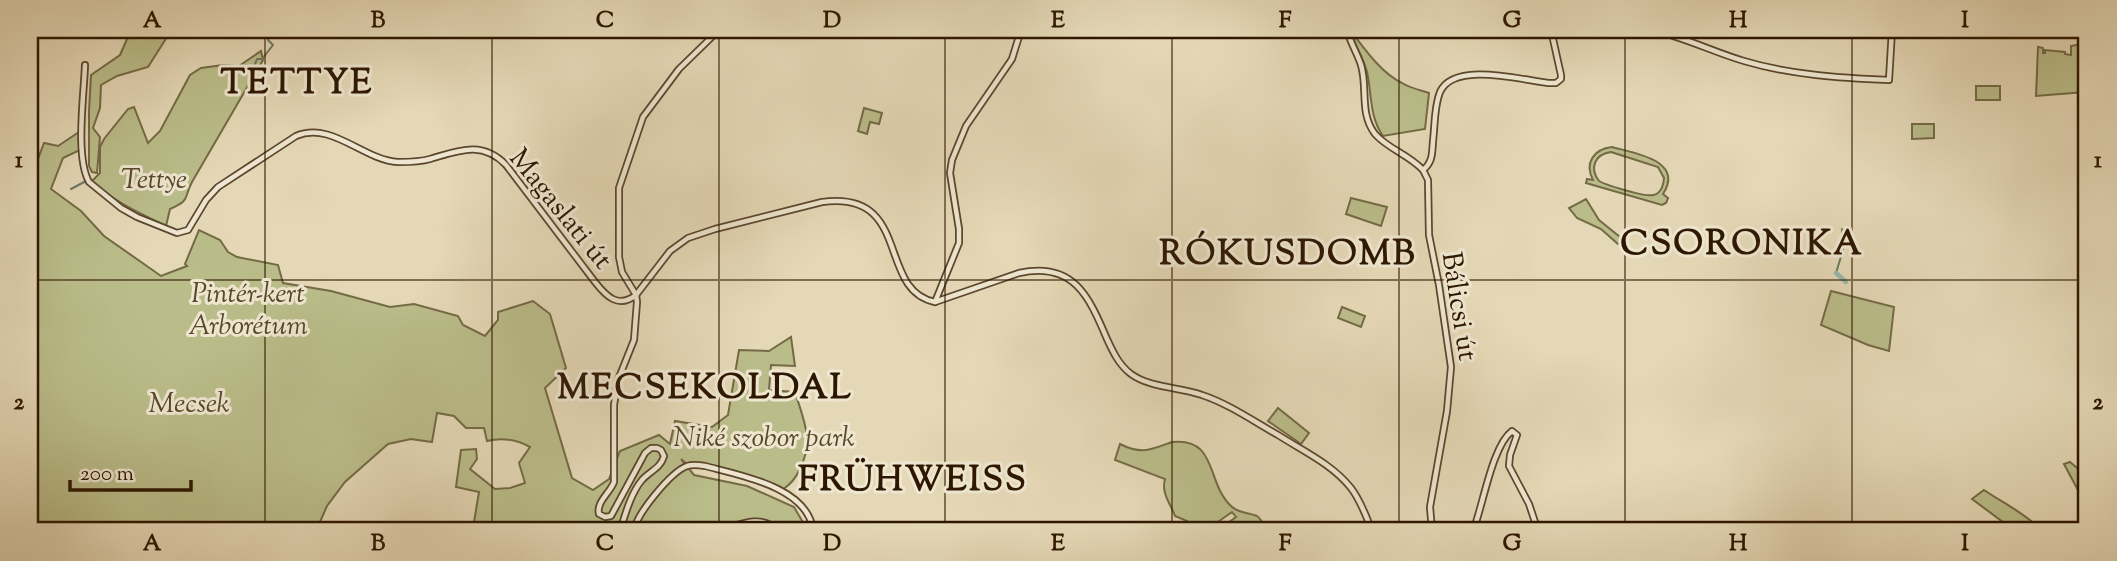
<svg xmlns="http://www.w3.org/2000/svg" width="2117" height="561" font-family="'Sorts Mill Goudy',serif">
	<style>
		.green { fill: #babd8a; stroke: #746a45; stroke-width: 2; fill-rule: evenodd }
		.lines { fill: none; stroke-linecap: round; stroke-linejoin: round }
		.stream { stroke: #6c7967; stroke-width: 2 }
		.canal { stroke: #96baab; stroke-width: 4.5 }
		.tertiary-casing { stroke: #5c472e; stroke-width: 8 }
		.tertiary { stroke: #eee6d0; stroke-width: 4.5 }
		.grid { fill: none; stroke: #2e1700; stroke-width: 2; stroke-opacity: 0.55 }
		.labels { text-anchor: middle; stroke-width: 6; stroke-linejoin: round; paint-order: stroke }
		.park-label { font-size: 28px; font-style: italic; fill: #584929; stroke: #eee6d0 }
		.street-label { font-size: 28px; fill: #2e1700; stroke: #eee6d0 }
		.district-label { font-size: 35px; font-weight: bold; letter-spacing: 2px; fill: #2e1700; stroke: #eee6d0 }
		.neatline { fill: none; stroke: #2e1700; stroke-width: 2.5 }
		.grid-label { font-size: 23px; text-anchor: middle; font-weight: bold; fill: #2e1700 }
	</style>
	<rect width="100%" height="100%" fill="#e5d8b6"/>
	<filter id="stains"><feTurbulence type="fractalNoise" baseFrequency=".00286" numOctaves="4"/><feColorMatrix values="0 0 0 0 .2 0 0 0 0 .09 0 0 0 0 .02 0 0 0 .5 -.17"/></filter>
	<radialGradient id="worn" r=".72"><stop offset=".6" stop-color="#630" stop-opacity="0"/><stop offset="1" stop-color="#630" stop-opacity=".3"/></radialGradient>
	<g class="green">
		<path d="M131,30h38l-2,7 -19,30 -31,9 -16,9 -1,23 -7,20 7,9 -3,36 -5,-1 -3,-6v-55l2,-36 29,-20z"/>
		<path d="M1350,30c15,19 30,42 52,53 8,5 18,7 27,10l-4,36 -42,7c-14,-20 -11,-42 -16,-64 -4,-15 -12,-27 -17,-42z"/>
		<path d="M2087,43v42l-4,2 2,5 -49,4 2,-49 5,1v5h2v-3l20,2v2l6,1v-9z"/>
		<path d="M261,51l2,9 -71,122c-9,17 -1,18 -22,27l-4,17c-27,-13 -52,-24 -74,-45l8,-8v-26l4,-8 24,-30 6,-2 14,36 12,-12 30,-56 11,-7 22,-3 16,1z"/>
		<rect x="1976" y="86" width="24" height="14"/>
		<path d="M864,108l18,5 -3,11 -9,-2 -3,12 -9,-3z"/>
		<path d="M1912,124h22v14l-22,1z"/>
		<path d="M79,132l1,18 -17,8 -12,31 30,22 23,25 57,40 26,-10 -2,-2 14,-34 21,10 8,12 9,5 41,8 5,18 48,8 59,16 24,-3 44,12 5,9 22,11 13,-16v-8l35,-11 17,13 16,54 -21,20 27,90 21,12 16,-11 11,-28 39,-16 11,9 5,-23 37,6 16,-12 11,-65 30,1 22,-14 4,29 -24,-1 -2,25 26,2c9,29 19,48 5,77 -5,10 -9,15 -18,21l-20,-11 -69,-16 -6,1 -6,-5 13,16 53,11 47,21 14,24h-358l1,-6 22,3 6,-36 -23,-5 5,-37 15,-1 1,10 -7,10 25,20 15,-1 15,-5 -6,-20 11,-16c-13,-7 -28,-10 -43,-6l-3,-13h-18l-12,-12 -17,-3 -5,29 -21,-3 -23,5 -43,38 -18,24 -11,25h-286v-351l14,-37 14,3z"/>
		<path d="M1612,147c21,6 73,13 51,47l5,4 -2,5 -4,2 -76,-22 1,-4 6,1c-9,-17 1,-31 19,-33zM1611,152l47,15 6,11c-2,25 -20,17 -36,13 -10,-3 -20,-5 -29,-10 -10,-13 -4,-27 12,-29z"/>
		<path d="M1351,198l36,9 -6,19 -35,-12z"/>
		<path d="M1586,199l13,21 26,21 -7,3 -17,-15 -24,-11 -8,-10z"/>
		<path d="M1831,291l63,16 -5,44 -21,-6 -47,-20z"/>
		<path d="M1342,307l23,9 -4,11 -23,-9z"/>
		<path d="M1278,408l31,25 -8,11 -33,-23z"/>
		<path d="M1172,442c46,-5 34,41 59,64 8,8 17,6 26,10 1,0 6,7 7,8l-9,3 2,4h-29l-3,-6 11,-8 -4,-5 -27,19h-15l-3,-10 -12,-5c-5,-13 -14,-23 -10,-37l-50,-19 5,-16c22,11 30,6 52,-2z"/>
		<path d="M2070,462l13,11 4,-1v25l-8,-5 -15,-28z"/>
		<path d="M1984,490c19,13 39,22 55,38l-3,3h-21l-43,-32z"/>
	</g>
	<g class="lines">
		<g class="stream">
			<path d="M256,73l-4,-1 5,-13h5l11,-14 -5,-5 3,-10"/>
			<path d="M71,189l15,-8"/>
			<path d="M1836,273l7,-23 -1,-21"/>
		</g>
		<path class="canal" d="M1836,273l10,9"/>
		<defs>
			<g id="tertiary">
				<path d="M1347,30c3,12 10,23 14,35 7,23 -2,48 14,69 13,15 33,20 48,36"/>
				<path d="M1652,30c32,7 61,22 92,31 47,14 97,17 145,19l3,-50"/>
				<path d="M85,65c-1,30 -10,92 4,117l32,26 16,9 40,16 11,-3 18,-30 12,-13 78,-51c36,-15 67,24 102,26 11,0 22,0 32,-3 28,-8 52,-19 76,6l89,117c11,14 23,27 41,13l34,-44 18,-13 27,-9 107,-27c91,-12 54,88 113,100l84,-29c55,-12 70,24 88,66 6,13 12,26 24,35 19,14 49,13 71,21 27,9 51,26 76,40 25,16 54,29 73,53 10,13 15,28 21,43"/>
				<path d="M935,302l24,-59v-14l-9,-56 2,-13 14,-34 46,-67 9,-29"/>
				<path d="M620,531c5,-16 11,-38 22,-51 8,-9 19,-12 22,-24l-3,-6 -4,-2h-6l-6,5 -34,63 -6,1 -6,-3c-3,-12 11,-21 15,-32v-77l4,-25 16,-40 3,-38 -1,-7 -14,-23 -3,-15v-69l24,-71 36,-48 40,-39"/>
				<path d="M634,531c2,-17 37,-59 53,-65 6,-2 12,-1 18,0 34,9 104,21 108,65"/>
				<path d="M718,531c20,-6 44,-18 60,0"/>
				<path d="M1432,531l-2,-24 17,-96 4,-44 -12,-82 -10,-50 -1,-55 -5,-10c10,-8 9,-17 10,-29 2,-16 1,-34 7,-49 14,-31 82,-12 108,-9h8l5,-4v-4l-10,-45"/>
				<path d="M1473,531c10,-25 19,-85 39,-100l5,4 -7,20 -1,11 20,38 9,27"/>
			</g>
		</defs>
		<use href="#tertiary" class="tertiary-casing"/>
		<use href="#tertiary" class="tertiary"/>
	</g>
	<path class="grid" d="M265,30v501M492,30v501M719,30v501M945,30v501M1172,30v501M1399,30v501M1625,30v501M1852,30v501M30,280h2057"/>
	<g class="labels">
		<g class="park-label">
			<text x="154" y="188">Tettye</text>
			<text x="248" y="302">Pintér-kert<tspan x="248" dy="32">Arborétum</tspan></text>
			<text x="189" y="412">Mecsek</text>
			<text x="764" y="446">Niké szobor park</text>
		</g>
		<g class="street-label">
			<text transform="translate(562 208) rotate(51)" y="10">Magaslati út</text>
			<text transform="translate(1461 306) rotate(81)" y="10">Bálicsi út</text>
		</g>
		<g class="district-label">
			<text x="297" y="93">TETTYE</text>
			<text x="1742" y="254">CSORONIKA</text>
			<text x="1288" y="264">RÓKUSDOMB</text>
			<text x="705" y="398">MECSEKOLDAL</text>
			<text x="913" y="490">FRÜHWEISS</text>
		</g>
	</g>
	<rect width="2117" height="561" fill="none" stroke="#e5d8b6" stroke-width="77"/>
	<path d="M70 480v10h121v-10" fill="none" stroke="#2e1700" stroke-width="3.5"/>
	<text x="80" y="480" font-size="21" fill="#2e1700" stroke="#eee6d0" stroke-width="5" paint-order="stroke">200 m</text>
	<rect x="38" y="38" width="2040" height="484" class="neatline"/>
	<g class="grid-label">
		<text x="152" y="27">A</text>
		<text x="378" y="27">B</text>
		<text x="605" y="27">C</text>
		<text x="832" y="27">D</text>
		<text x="1058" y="27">E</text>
		<text x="1285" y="27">F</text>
		<text x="1512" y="27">G</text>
		<text x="1738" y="27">H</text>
		<text x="1965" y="27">I</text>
		<text x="19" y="167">1</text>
		<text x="2098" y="167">1</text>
		<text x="19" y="409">2</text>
		<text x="2098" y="409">2</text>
		<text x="152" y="550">A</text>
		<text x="378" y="550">B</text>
		<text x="605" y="550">C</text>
		<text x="832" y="550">D</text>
		<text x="1058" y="550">E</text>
		<text x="1285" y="550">F</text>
		<text x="1512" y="550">G</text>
		<text x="1738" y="550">H</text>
		<text x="1965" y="550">I</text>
	</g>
	<rect width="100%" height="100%" filter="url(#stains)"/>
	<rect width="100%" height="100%" fill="url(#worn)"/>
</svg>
